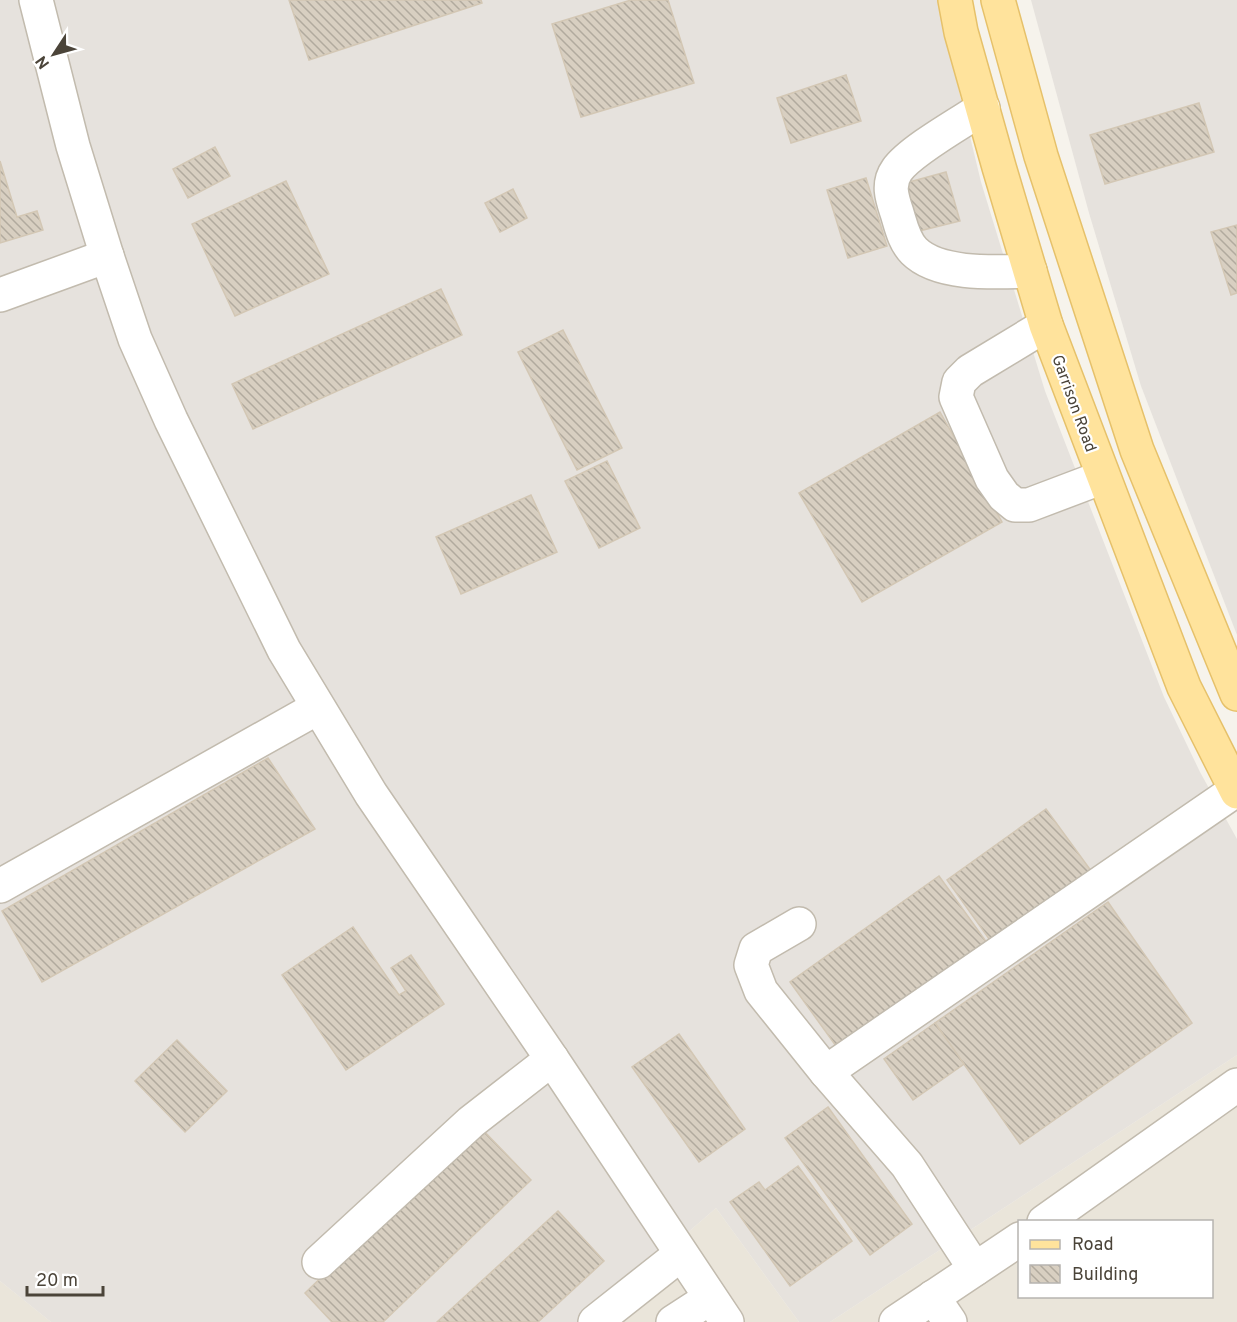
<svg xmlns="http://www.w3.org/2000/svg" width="1237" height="1322" font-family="Overpass,sans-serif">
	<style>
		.residential { fill: #eae5da; fill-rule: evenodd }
		.industrial { fill: #e6e2dd }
		.building { fill: url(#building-back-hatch); stroke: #d3c7b4; stroke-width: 1.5 }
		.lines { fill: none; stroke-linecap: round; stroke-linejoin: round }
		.minor-casing { stroke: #c2bbae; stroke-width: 36 }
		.major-casing { stroke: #e6c16a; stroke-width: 36 }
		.minor { stroke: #fff; stroke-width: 33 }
		.major { stroke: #ffe39c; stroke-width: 33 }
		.labels { text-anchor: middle; stroke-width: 4.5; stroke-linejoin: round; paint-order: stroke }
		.street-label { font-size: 16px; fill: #4b4439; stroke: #fff }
	</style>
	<defs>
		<pattern id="building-back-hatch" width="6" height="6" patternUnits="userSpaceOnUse" patternTransform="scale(1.5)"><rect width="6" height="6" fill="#d8cfc1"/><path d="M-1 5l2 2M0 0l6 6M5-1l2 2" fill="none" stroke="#b1aa9e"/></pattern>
	</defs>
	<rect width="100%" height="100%" fill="#f6f3ec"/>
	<g class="residential">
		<path d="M1237,1055v267h-407zM1020,1222h192v74h-192z"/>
		<path d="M716,1208l83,114h-214z"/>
		<path d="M0,1281l51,41h-51z"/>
	</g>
	<g class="industrial">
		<path d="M0,0h937l44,182 64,209 119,306 36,75 37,67v216l-407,267h-31l-83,-114 -131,114h-534l-51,-41z"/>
		<path d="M1031,0h206v635l-96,-249 -52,-173z"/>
	</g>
	<g class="building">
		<path d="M289,0h192l1,3 -173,57z"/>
		<path d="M631,0h37l26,83 -113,34 -29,-93z"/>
		<path d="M846,75l15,46 -70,22 -14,-45z"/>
		<path d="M1199,103l15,49 -109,32 -15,-49z"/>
		<path d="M215,147l15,29 -42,22 -15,-29z"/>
		<path d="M0,161l17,56 20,-6 6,19 -43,13z"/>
		<path d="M946,172l14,49 -49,12 -13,-48z"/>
		<path d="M866,178l21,68 -39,12 -21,-68z"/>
		<path d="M286,181l43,93 -94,42 -43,-92z"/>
		<path d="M513,189l14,29 -27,14 -15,-29z"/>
		<path d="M1237,225v68l-6,2 -20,-63z"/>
		<path d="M441,289l21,46 -209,94 -21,-45z"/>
		<path d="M563,330l59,118 -45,22 -59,-118z"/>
		<path d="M940,412l62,110 -140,80 -63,-109z"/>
		<path d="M607,461l33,67 -41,20 -34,-67z"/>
		<path d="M531,495l26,57 -96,42 -25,-57z"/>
		<path d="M268,758l47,71 -273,153 -40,-71z"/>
		<path d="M1046,809l46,63 -100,71 -45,-63z"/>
		<path d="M939,876l51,71 -149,106 -51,-71z"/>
		<path d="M1108,902l84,121 -172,121 -85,-121z"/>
		<path d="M353,927l46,68 7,-4 -15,-23 20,-13 33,49 -98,66 -64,-95z"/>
		<path d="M935,1023l29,41 -51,36 -29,-41z"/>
		<path d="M679,1034l66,95 -46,33 -67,-95z"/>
		<path d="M177,1040l50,51 -42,41 -50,-51z"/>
		<path d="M828,1107l84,117 -42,31 -85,-117z"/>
		<path d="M479,1126l52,54 -148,142h-51l-27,-29z"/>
		<path d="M798,1166l54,75 -62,45 -60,-84 29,-20 6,8z"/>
		<path d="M558,1211l46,50 -66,61h-101z"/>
	</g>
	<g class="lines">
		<defs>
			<g id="minor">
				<path d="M36,0l37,146 34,110 28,83 36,81 113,230 87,144 181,265 175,263"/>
				<path d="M983,108c-21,14 -73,43 -86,62 -10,14 -5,28 0,43 4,13 7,28 17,38 25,25 83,21 116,20"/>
				<path d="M0,295l107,-39"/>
				<path d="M1046,325l-76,46 -11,11 -3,15 36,82 12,17 11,9h14l74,-28"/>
				<path d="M0,886l317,-178"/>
				<path d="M799,924l-43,25 -5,16 10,26 65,81 81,93 68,104"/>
				<path d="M826,1072l410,-282"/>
				<path d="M1044,1222l193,-137"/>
				<path d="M319,1262l152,-140 81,-63"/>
				<path d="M933,1297l17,25"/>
				<path d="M595,1322l86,-68"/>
				<path d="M673,1322l37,-24"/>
				<path d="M896,1322l124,-83"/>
			</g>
			<g id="major">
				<path d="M955,0l6,32 38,135 47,158 138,362 53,105"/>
				<path d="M998,0l43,156 96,294 100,244"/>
			</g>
		</defs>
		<use href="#minor" class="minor-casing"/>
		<use href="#major" class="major-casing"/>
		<use href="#minor" class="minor"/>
		<use href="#major" class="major"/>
	</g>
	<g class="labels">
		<g class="street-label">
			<text transform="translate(1075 403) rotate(70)" y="6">Garrison Road</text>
		</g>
	</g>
	<rect x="1018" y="1220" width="195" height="78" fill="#ffffff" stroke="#b7b4b0" stroke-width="1.5"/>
	<rect x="1030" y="1240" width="30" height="9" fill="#ffe39c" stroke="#b7b4b0" stroke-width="1.5"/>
	<text x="1072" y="1250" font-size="18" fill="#4b4439">Road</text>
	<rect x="1030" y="1265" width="30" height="18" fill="url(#building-back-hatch)" stroke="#b7b4b0" stroke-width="1.5"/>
	<text x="1072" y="1280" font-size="18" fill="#4b4439">Building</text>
	<g transform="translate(54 54) rotate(234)" stroke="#ffffff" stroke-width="4.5" paint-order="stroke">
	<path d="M0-4.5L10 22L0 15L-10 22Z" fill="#4b4439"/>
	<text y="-9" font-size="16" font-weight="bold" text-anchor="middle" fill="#4b4439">N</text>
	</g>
	<path d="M27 1286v9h76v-9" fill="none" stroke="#4b4439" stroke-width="3"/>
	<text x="36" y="1286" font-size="18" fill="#4b4439" stroke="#ffffff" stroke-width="4.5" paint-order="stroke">20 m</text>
</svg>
